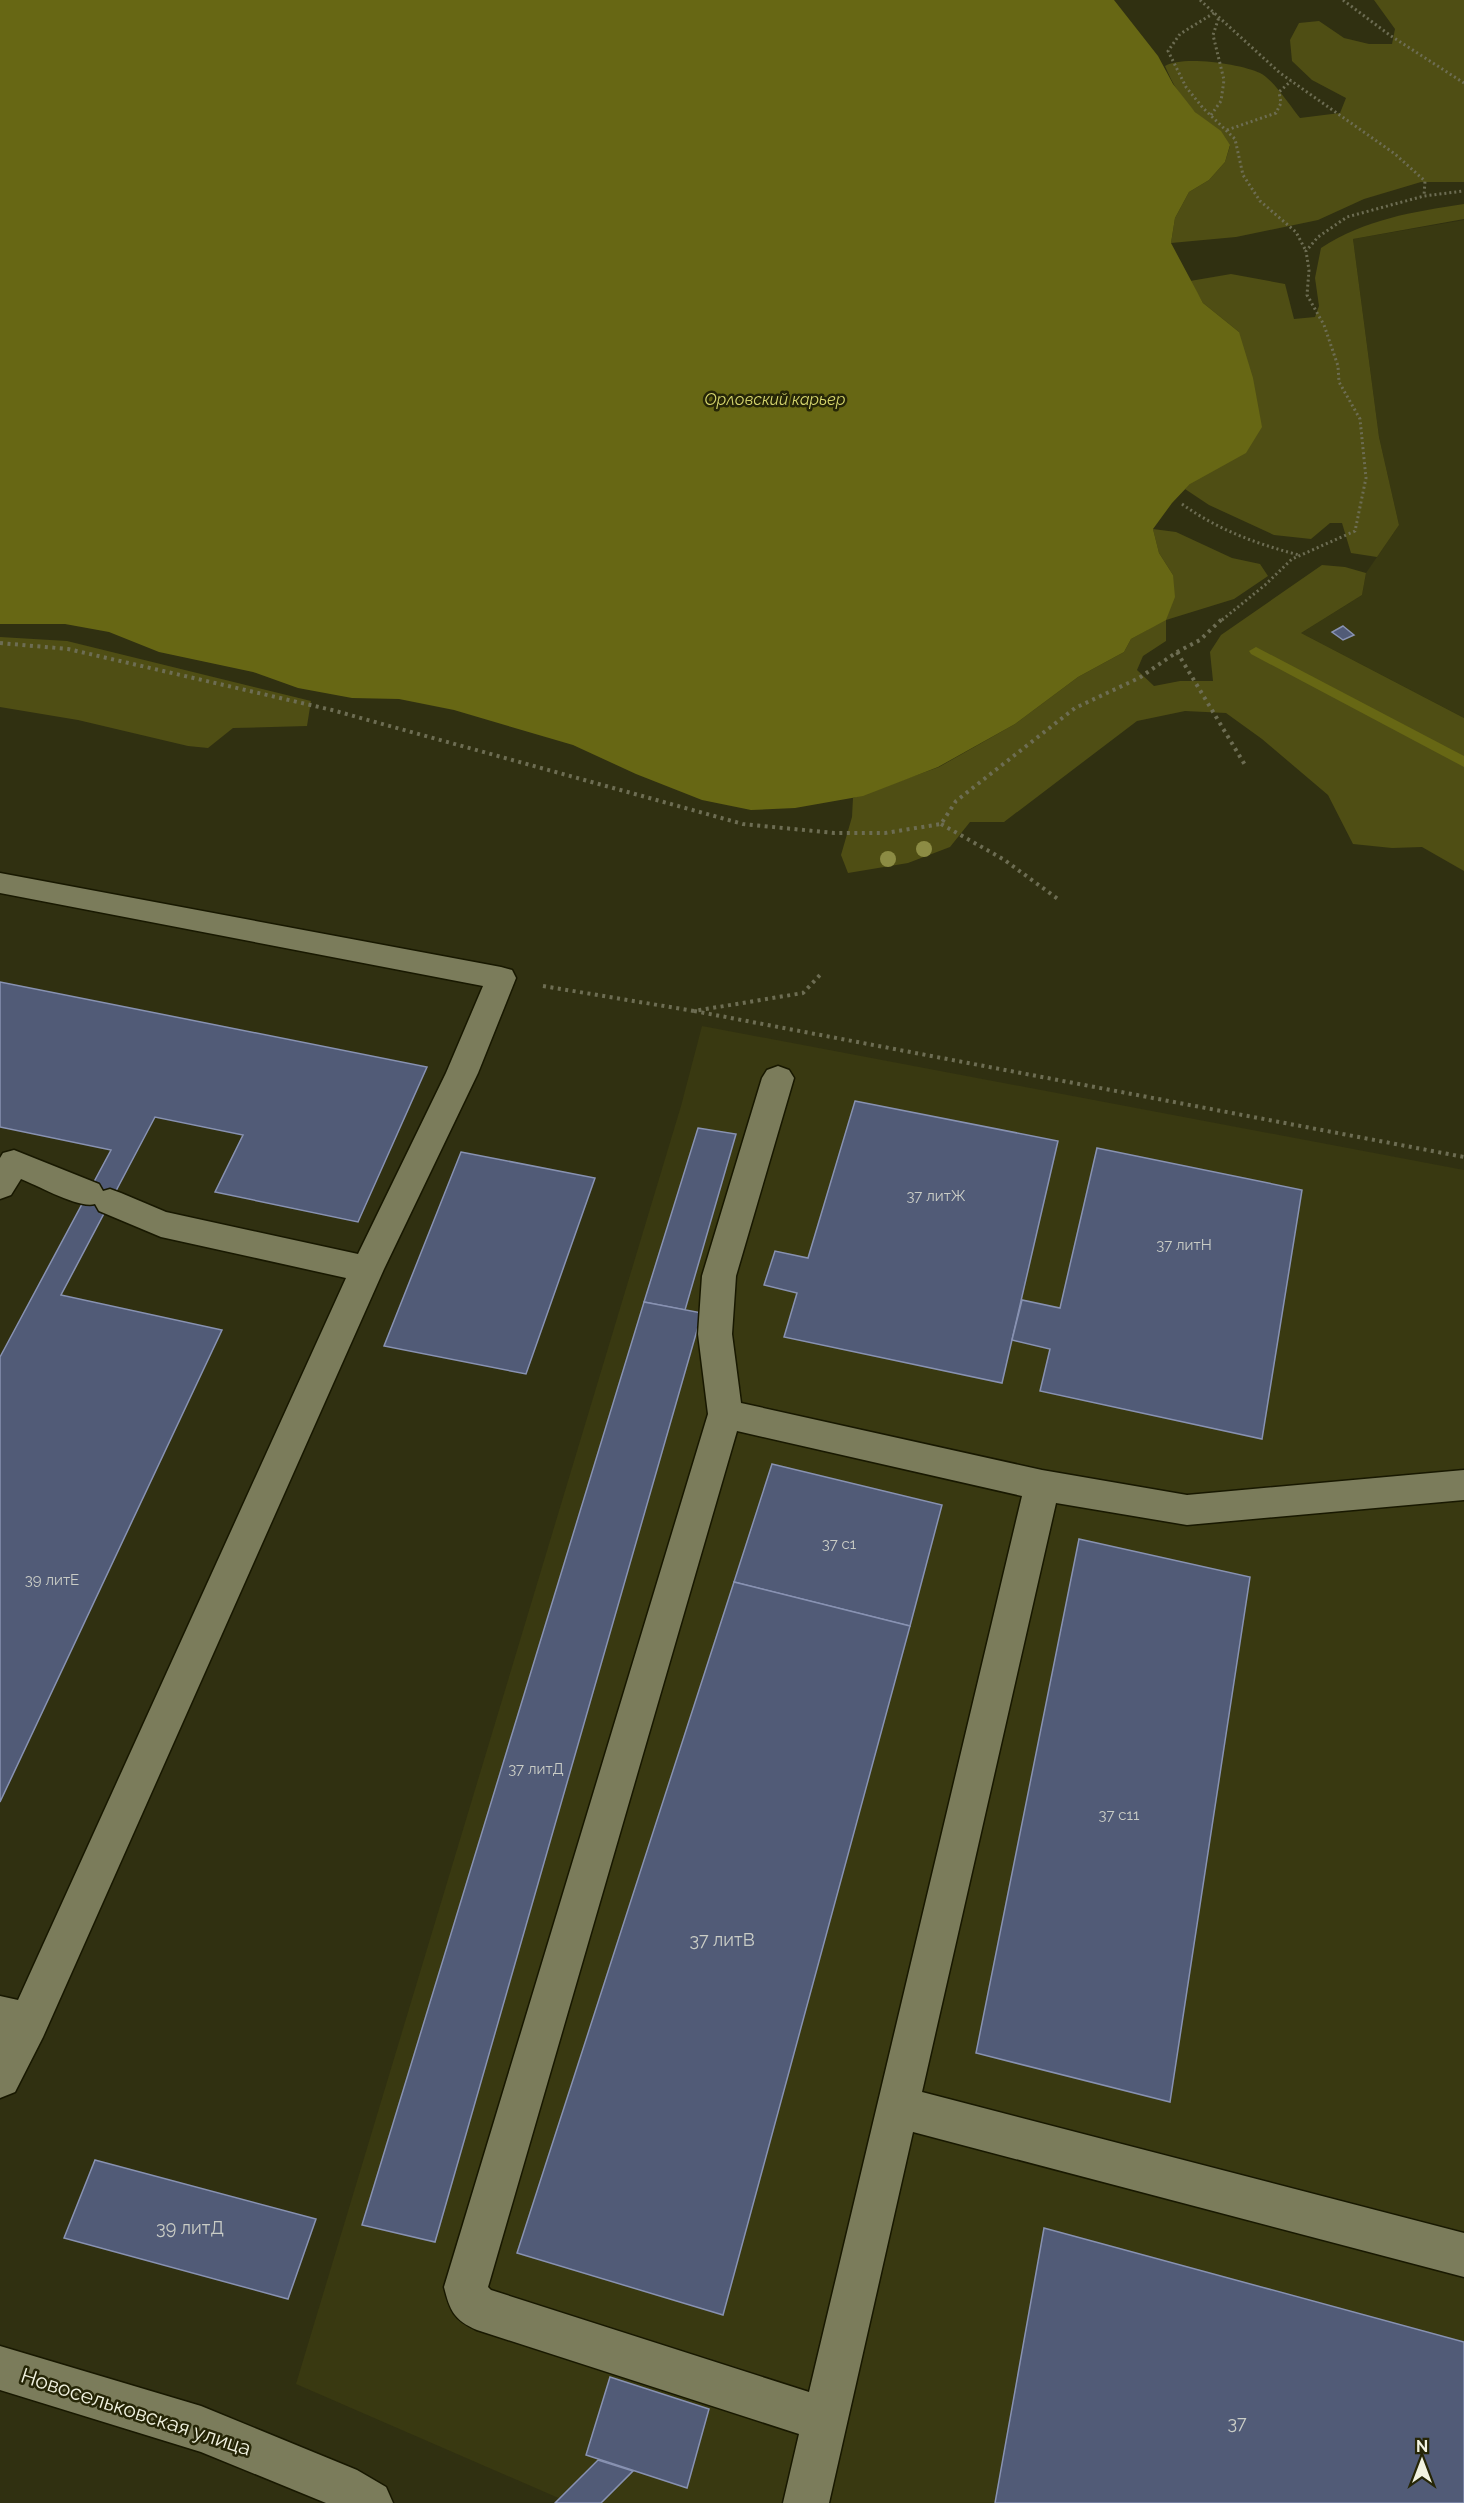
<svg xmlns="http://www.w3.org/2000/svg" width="1464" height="2503" font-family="Raleway,sans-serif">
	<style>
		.built { fill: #393911 }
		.green { fill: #4f4e14 }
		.water { fill: #676714 }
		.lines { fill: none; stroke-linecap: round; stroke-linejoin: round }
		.stream { fill: #676714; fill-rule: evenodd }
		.building { fill: #515b77; stroke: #8892b2; stroke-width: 1.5 }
		.minor-casing { stroke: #181800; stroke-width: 3 }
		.path-far1 { stroke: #6d6d53; stroke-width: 3; stroke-dasharray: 2 3; stroke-linecap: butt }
		.path { stroke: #6d6d53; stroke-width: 4; stroke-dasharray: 3 4.5; stroke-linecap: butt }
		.minor { fill: #7b7c5b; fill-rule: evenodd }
		.tree { fill: #8c8c44 }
		.labels { text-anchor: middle; stroke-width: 5; stroke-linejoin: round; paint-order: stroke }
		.number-label { font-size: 15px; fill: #cacdc6 }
		.far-water-label { font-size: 16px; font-style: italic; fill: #d8d86e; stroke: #262607 }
		.near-number-label { font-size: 18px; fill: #cacdc6 }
		.near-street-label { font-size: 21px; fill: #f2f3e1; stroke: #262607 }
	</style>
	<rect width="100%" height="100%" fill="#303011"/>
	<g class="built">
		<path d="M1464,220v498l-163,-85 61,-38 4,-22 33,-48 -20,-88 -26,-198z"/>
		<path d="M702,1026l762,144v1333h-894l-274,-119 385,-1278z"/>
	</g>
	<g class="green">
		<path d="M1374,0h90v182h-43l-57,17 -46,21 -82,17 -65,6 4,-25 14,-26 20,-12 16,-18 5,-16c-10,-15 -21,-22 -34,-33 -14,-13 -24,-30 -31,-47 17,-11 77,-2 95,7 12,5 31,34 40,45l40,-5 6,-15 -34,-18 -20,-19 -2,-21 9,-17 20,-2 25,17 25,6h23l3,-15z"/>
		<path d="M1464,204v15l-111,20 26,198 20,88 -22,32 -26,-4 -9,-30h-12l-19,16 -37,-4 -65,-30 -24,-16 5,-5 49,-152 -36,-29 -13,-22 41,-7 54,10 9,35 21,-2 4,-11 -4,-28 6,-30c45,-29 91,-36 143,-44z"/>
		<path d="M1153,529l23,3 56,26 28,6 8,12 -34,23 -68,21v21l-23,15 -6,14 17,16 26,-5h33l-3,-29 11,-17 101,-70 23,2 21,6 -4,22 -61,38 163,85v153l-42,-24 -30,1 -39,-4 -25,-49 -66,-56 -36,-26 -41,-2 -48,10 -133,101h-34l-20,25 -42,16 -60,10 -7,-18 11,-38 1,-19 86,-31 76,-43 63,-47 46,-25 7,-13 16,-9 26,-55 -14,-22z"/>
		<path d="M0,637l67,4 244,60 -4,25 -74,2 -25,20 -20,-2 -110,-26 -78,-13z"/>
	</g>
	<path class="water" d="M0,0h1114l44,56 15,28 22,28 26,19 9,14 -5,17 -16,18 -20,12 -14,26 -4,25 32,60 36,29 14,46 9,49 -16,26 -56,31 -18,19 -19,26 6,24 14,22 2,22 -9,23 -35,19 -7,13 -46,25 -63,47 -77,43 -75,29 -68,12 -44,2 -49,-10 -66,-26 -63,-29 -119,-35 -55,-11 -47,-1 -54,-10 -45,-16 -94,-20 -50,-20 -44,-8h-65z"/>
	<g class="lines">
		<path class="stream" d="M1256,647l208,109v11l-213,-113 -2,-3z"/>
	</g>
	<g class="building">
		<path d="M1343,626l11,9 -11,5 -11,-8z"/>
		<path d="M0,982l427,85 -69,155 -143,-30 28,-57 -88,-18 -94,178 161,35 -222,472v-445l111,-207 -111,-23z"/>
		<path d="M855,1101l203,40 -56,242 -218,-46 13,-44 -33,-8 11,-34 33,7z"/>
		<path d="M698,1128l38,6 -51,176 -41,-8z"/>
		<path d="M1097,1148l205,42 -40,249 -222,-48 10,-42 -38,-9 10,-40 38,8z"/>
		<path d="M461,1152l134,26 -69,196 -142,-28z"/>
		<path d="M644,1302l58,11 -267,929 -73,-17z"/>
		<path d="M772,1464l170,41 -32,121 -176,-44z"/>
		<path d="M1079,1539l171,38 -80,525 -194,-49z"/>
		<path d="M734,1582l176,44 -187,689 -206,-62z"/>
		<path d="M95,2160l221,59 -28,80 -224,-61z"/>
		<path d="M1044,2228l420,114v161h-469z"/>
		<path d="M610,2377l99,32 -22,79 -101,-33z"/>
		<path d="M598,2460l35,11 -32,32h-46z"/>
	</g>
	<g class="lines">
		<defs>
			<g id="minor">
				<path d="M0,873l501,94 11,3 4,8 -38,95 -94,196 -341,768 -28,55 -15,6v-102l18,4 328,-722 -185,-41 -62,-26 -4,-7c-16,5 -58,-19 -74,-25l-10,16 -11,4v-41l3,-5 11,-3 85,34 4,7 7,-2 11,4 45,19 192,42 88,-181 37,-87 -483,-93z"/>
				<path d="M778,1066l11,4 5,8 -58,198 -4,58 9,69 301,67 145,25 277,-25v30l-277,25 -131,-22 -134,589 542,141v44l-551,-145 -84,371h-46l16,-69 -322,-104c-23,-10 -27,-19 -33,-43l264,-873 -10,-80 4,-58 60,-198 5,-8zM737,1431l285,65 -213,896 -318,-102 -3,-3z"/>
				<path d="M0,2346l201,60 156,64 29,17 7,16h-67l-125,-51 -201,-62z"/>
			</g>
		</defs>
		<use href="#minor" class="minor-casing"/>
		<g class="path-far1">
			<path d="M1200,0l80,73 115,81 30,27 -1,15"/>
			<path d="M1343,0l48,36 73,47"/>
			<path d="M1214,13l-34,21 -12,17 18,36 17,21 32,31 8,36 17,26 36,31 10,19"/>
			<path d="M1211,115l10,-14 3,-21 -11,-45 6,-18"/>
			<path d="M1227,130l49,-17 5,-10 -2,-11 12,-11"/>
			<path d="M1182,504c36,26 75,40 117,51"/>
			<path d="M1222,620l43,-35 27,-26 63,-28 11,-53 -6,-59 -21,-37 -1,-16 -14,-41 -17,-30 2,-25 -3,-19 12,-14 29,-20 77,-21 40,-5"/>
		</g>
		<g class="path">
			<path d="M0,643l68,6 264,61 411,114 91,9h51l56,-9 15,-23 119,-93 64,-30 38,-26 23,-12 23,-22"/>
			<path d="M1177,652l68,113"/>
			<path d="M941,824l62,35 55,40"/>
			<path d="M543,986l151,25 109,-18 17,-18"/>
			<path d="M694,1011l770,146"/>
		</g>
		<use href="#minor" class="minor"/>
	</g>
	<g class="tree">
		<circle cx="924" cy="849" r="8"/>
		<circle cx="888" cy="859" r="8"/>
	</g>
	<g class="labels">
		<g class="number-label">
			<text x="936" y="1201">37 литЖ</text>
			<text x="1184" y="1250">37 литН</text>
			<text x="839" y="1549">37 с1</text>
			<text x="52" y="1585">39 литЕ</text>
			<text x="536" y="1774">37 литД</text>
			<text x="1119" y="1820">37 с11</text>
		</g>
		<g class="far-water-label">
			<text x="775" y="405">Орловский карьер</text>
		</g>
		<g class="near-number-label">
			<text x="722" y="1946">37 литВ</text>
			<text x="190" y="2234">39 литД</text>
			<text x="1237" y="2429">37</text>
		</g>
		<g class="near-street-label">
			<text transform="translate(136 2412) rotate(18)" y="7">Новосельковская улица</text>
		</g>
	</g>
	<g transform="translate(1422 2461)" stroke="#262607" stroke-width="4.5" paint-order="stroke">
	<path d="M0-4.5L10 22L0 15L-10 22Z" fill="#f2f3e1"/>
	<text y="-9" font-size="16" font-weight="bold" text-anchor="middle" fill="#f2f3e1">N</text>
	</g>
</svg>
